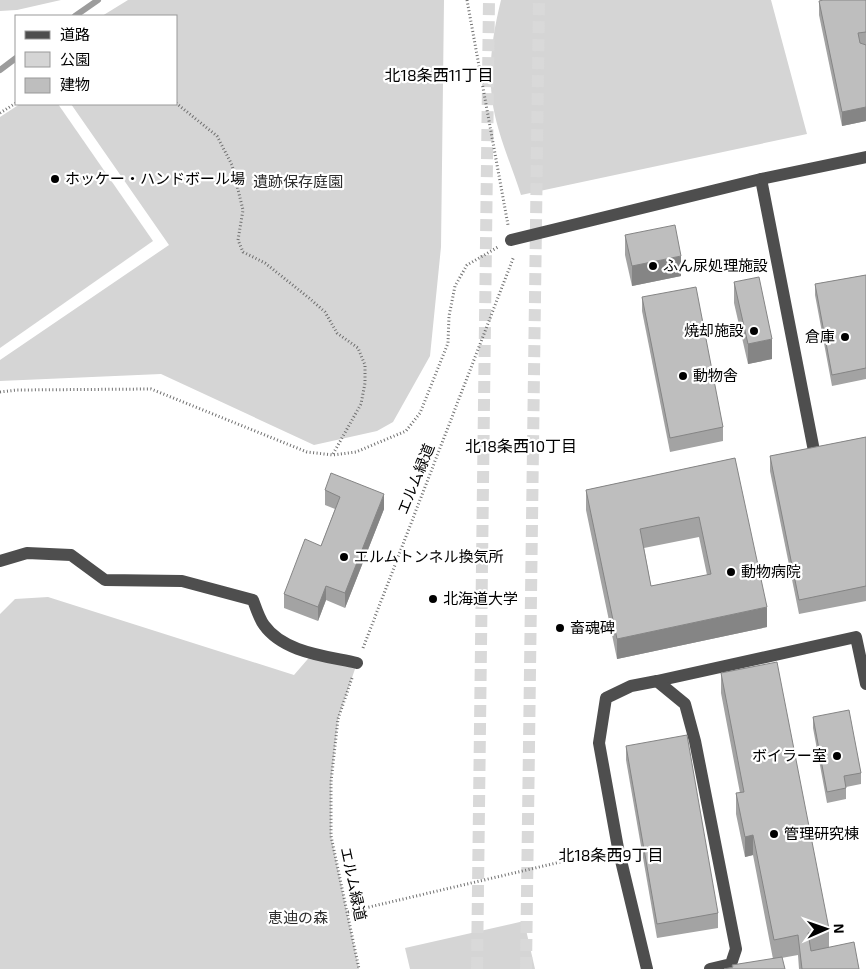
<svg xmlns="http://www.w3.org/2000/svg" width="866" height="969" font-family="'Exo 2','Noto Sans JP',sans-serif">
	<style>
		.green { fill: #d5d5d5 }
		.lines { fill: none; stroke-linecap: round; stroke-linejoin: round }
		.stream { stroke: #9c9c9c; stroke-width: 6 }
		.minor-tunnel { stroke: #d9d9d9; stroke-width: 12; stroke-dasharray: 12 6; stroke-linecap: butt }
		.path { stroke: #707070; stroke-width: 3; stroke-dasharray: 1 2.5; stroke-linecap: butt }
		.minor { stroke: #4e4e4e; stroke-width: 12 }
		.wall { fill: #a3a3a3; fill-rule: evenodd }
		.shaded-wall { fill: #858585 }
		.building { fill: #bebebe; stroke: #858585; fill-rule: evenodd }
		.poi-dot { fill: #000; stroke: #fff; stroke-width: 2 }
		.labels { text-anchor: middle; stroke-width: 4.5; stroke-linejoin: round; paint-order: stroke }
		.poi-label { font-size: 15px; fill: #000; stroke: #fff; text-anchor: start }
		.park-label { font-size: 15px; fill: #2c2c2c; stroke: #fff }
		.street-label { font-size: 15px; fill: #000; stroke: #fff }
		.neighbourhood-label { font-size: 16px; fill: #000; stroke: #fff }
	</style>
	<rect width="100%" height="100%" fill="#fff"/>
	<g class="green">
		<path d="M0,0h61l-44,10 -17,1z"/>
		<path d="M128,0h316l-3,247 -11,109 -37,66 -16,9 -63,14 -153,-71 -161,7v-21l169,-115 -98,-141h105v-88h-74z"/>
		<path d="M501,0h270l36,134 -286,61c-10,-31 -25,-64 -29,-96 -4,-33 1,-67 9,-99z"/>
		<path d="M20,104h38l95,137 -153,107v-231z"/>
		<path d="M48,597l246,78 19,-22 44,10 -19,56 -7,63v54l28,133h-359v-355l15,-15z"/>
		<path d="M524,921l11,48h-125l-5,-21z"/>
	</g>
	<g class="lines">
		<g class="stream">
			<path d="M75,16l23,-16"/>
			<path d="M0,70l16,-12"/>
		</g>
		<g class="minor-tunnel">
			<path d="M477,969l12,-969"/>
			<path d="M526,969l13,-969"/>
		</g>
		<g class="path">
			<path d="M467,0l41,225"/>
			<path d="M176,103l41,33 15,29 11,45 -5,30 5,12 22,11 44,35 16,14 12,21 21,15 7,17v18l-4,21 -28,50"/>
			<path d="M0,113l16,-10"/>
			<path d="M0,392l17,-2 134,-1 156,63 26,3 23,-3 50,-21 14,-18 28,-70 1,-27 6,-30 12,-21 31,-18"/>
			<path d="M363,648l151,-392"/>
			<path d="M352,678l-14,41 -7,63v54l28,133"/>
			<path d="M348,912l255,-60"/>
		</g>
		<g class="minor">
			<path d="M761,179l105,-22"/>
			<path d="M511,240l250,-61 54,277"/>
			<path d="M0,561l27,-8 44,2 34,25 77,1 71,19c3,8 6,18 11,25 20,28 63,31 93,38"/>
			<path d="M657,681l199,-44 10,47"/>
			<path d="M647,969l-29,-121 -19,-105 7,-45 25,-12 26,-5 28,23 10,37 41,208 -5,15 -21,5"/>
		</g>
	</g>
	<g class="wall">
		<path d="M866,0v121l-24,5 -23,-111v-14z"/>
		<path d="M625,235l56,41 -49,10 -7,-31z"/>
		<path d="M866,275v104l-34,7 -17,-91v-11z"/>
		<path d="M734,282l38,77 -24,5 -14,-61z"/>
		<path d="M642,297l81,130v14l-53,11 -28,-141z"/>
		<path d="M866,437v164l-67,13 -29,-143v-15z"/>
		<path d="M735,458l32,169 -150,32 -31,-149v-20zM699,537l8,38 -56,11 -7,-38z"/>
		<path d="M325,490l59,19 -39,99 -19,-8 -8,21 -34,-13v-14l37,-48 14,-37 -10,-4z"/>
		<path d="M721,673l108,256v18l30,22h-60l-1,-14 -66,12v-2l41,-6 -20,-104 -8,2 -9,-43v-21h4l-19,-100z"/>
		<path d="M813,717l48,56v11l-15,3v12l-19,4 -14,-75z"/>
		<path d="M626,746l92,167v15l-61,10 -31,-178z"/>
	</g>
	<g class="shaded-wall">
		<path d="M866,107v14l-24,5v-14z"/>
		<path d="M681,256v20l-49,10v-20z"/>
		<path d="M772,339v20l-24,5v-20z"/>
		<path d="M384,494v15l-39,99v-15z"/>
		<path d="M326,586v14l-8,21v-14z"/>
		<path d="M767,607v20l-150,32v-20z"/>
		<path d="M753,835v20l-8,2v-20z"/>
	</g>
	<g class="building">
		<path d="M823,0h43v32l-8,1 2,10 6,2v62l-24,5 -23,-111z"/>
		<path d="M675,225l6,31 -49,10 -7,-31z"/>
		<path d="M866,275v93l-34,7 -17,-91z"/>
		<path d="M759,277l13,62 -24,5 -14,-62z"/>
		<path d="M696,287l27,140 -53,11 -28,-141z"/>
		<path d="M866,437v149l-67,14 -29,-144z"/>
		<path d="M735,458l32,149 -150,32 -31,-149zM699,517l12,57 -60,12 -11,-57z"/>
		<path d="M331,473l53,21 -39,99 -19,-7 -8,21 -34,-13 21,-55 16,7 19,-49 -15,-7z"/>
		<path d="M777,662l52,267 -21,4 3,18 43,-9 5,27h-57l-4,-34 -24,5 -21,-105 -8,2 -9,-44 8,-1 -23,-119z"/>
		<path d="M849,710l12,63 -17,3 2,12 -19,4 -14,-75z"/>
		<path d="M687,735l31,178 -61,11 -31,-178z"/>
		<path d="M782,957l3,12h-61l9,-2 -1,-2z"/>
	</g>
	<g class="poi-dot">
		<circle cx="55" cy="179" r="5"/>
		<circle cx="653" cy="266" r="5"/>
		<circle cx="754" cy="331" r="5"/>
		<circle cx="845" cy="337" r="5"/>
		<circle cx="683" cy="376" r="5"/>
		<circle cx="344" cy="557" r="5"/>
		<circle cx="731" cy="572" r="5"/>
		<circle cx="433" cy="599" r="5"/>
		<circle cx="560" cy="628" r="5"/>
		<circle cx="837" cy="756" r="5"/>
		<circle cx="774" cy="834" r="5"/>
	</g>
	<g class="labels">
		<g class="poi-label">
			<text x="65" y="184">ホッケー・ハンドボール場</text>
			<text x="663" y="271">ふん尿処理施設</text>
			<text x="744" y="336" text-anchor="end">焼却施設</text>
			<text x="835" y="342" text-anchor="end">倉庫</text>
			<text x="693" y="381">動物舎</text>
			<text x="354" y="562">エルムトンネル換気所</text>
			<text x="741" y="577">動物病院</text>
			<text x="443" y="604">北海道大学</text>
			<text x="570" y="633">畜魂碑</text>
			<text x="827" y="761" text-anchor="end">ボイラー室</text>
			<text x="784" y="839">管理研究棟</text>
		</g>
		<g class="park-label">
			<text x="298" y="187">遺跡保存庭園</text>
			<text x="298" y="923">恵迪の森</text>
		</g>
		<g class="street-label">
			<text transform="translate(416 479) rotate(-68)" y="5">エルム緑道</text>
			<text transform="translate(353 884) rotate(78)" y="5">エルム緑道</text>
		</g>
		<g class="neighbourhood-label">
			<text x="439" y="81">北18条西11丁目</text>
			<text x="521" y="452">北18条西10丁目</text>
			<text x="611" y="861">北18条西9丁目</text>
		</g>
	</g>
	<rect x="15" y="15" width="162" height="90" fill="#ffffff" stroke="#999999"/>
	<rect x="25" y="31" width="25" height="8" fill="#4e4e4e" stroke="#999999"/>
	<text x="60" y="40" font-size="15" fill="#000000">道路</text>
	<rect x="25" y="52" width="25" height="15" fill="#d5d5d5" stroke="#999999"/>
	<text x="60" y="65" font-size="15" fill="#000000">公園</text>
	<rect x="25" y="78" width="25" height="15" fill="#bebebe" stroke="#999999"/>
	<text x="60" y="90" font-size="15" fill="#000000">建物</text>
	<g transform="translate(826 929) rotate(88)" stroke="#ffffff" stroke-width="4" paint-order="stroke">
	<path d="M0-4L9 19L0 12L-9 19Z" fill="#000000"/>
	<text y="-8" font-size="14" font-weight="bold" text-anchor="middle" fill="#000000">N</text>
	</g>
</svg>
